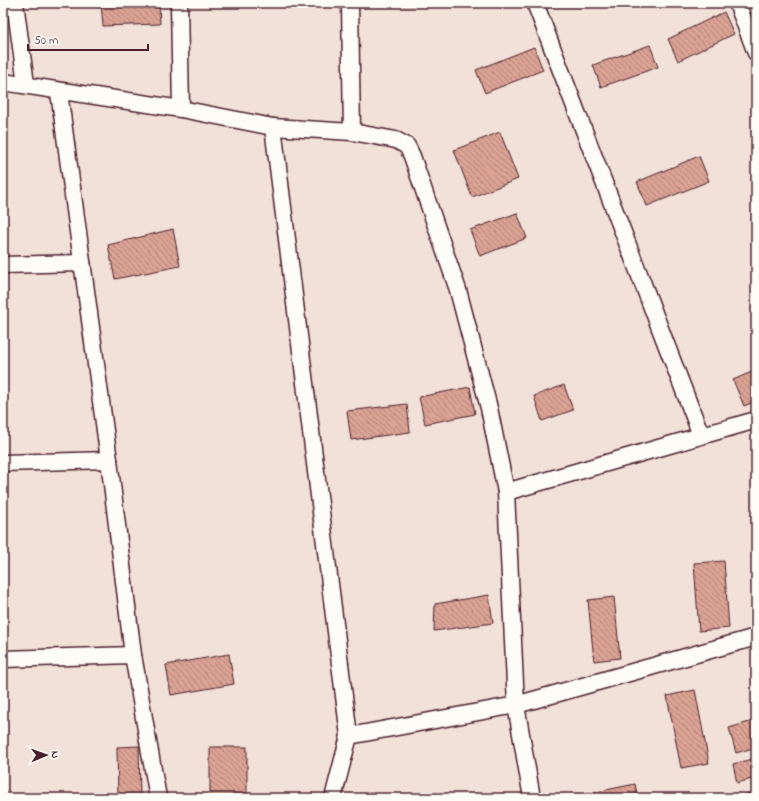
<svg xmlns="http://www.w3.org/2000/svg" width="759" height="801" font-family="'Indie Flower',sans-serif">
	<style>
		.building { fill: url(#building-back-hatch); stroke: #4a1f2b }
		.lines { fill: none; stroke-linecap: round; stroke-linejoin: round }
		.street-casing { stroke: #4a1f2b; stroke-width: 19 }
		.street { stroke: #fdfcf7; stroke-width: 16 }
	</style>
	<defs>
		<pattern id="building-back-hatch" width="6" height="6" patternUnits="userSpaceOnUse"><rect width="6" height="6" fill="#daa394"/><path d="M-1 5l2 2M0 0l6 6M5-1l2 2" fill="none" stroke="#b38479"/></pattern>
	</defs>
	<rect width="100%" height="100%" fill="#f2e1d9"/>
	<filter id="ink" filterUnits="userSpaceOnUse"><feTurbulence type="fractalNoise" baseFrequency=".025" numOctaves="2"/><feDisplacementMap in="SourceGraphic" scale="8" xChannelSelector="R" yChannelSelector="G"/><feConvolveMatrix kernelMatrix="1 2 1 2 8 2 1 2 1" color-interpolation-filters="sRGB"/></filter>
	<g filter="url(#ink)">
		<g class="building">
			<path d="M101,3h58l1,21 -57,2z"/>
			<rect x="374" y="3" width="68" height="2"/>
			<path d="M724,12l10,22 -56,27 -10,-22z"/>
			<path d="M650,45l8,22 -57,20 -8,-22z"/>
			<path d="M534,47l9,23 -58,23 -9,-23z"/>
			<path d="M500,132l18,47 -46,18 -18,-47z"/>
			<path d="M699,156l10,25 -62,25 -10,-24z"/>
			<path d="M517,213l10,25 -47,18 -10,-26z"/>
			<path d="M173,229l7,37 -65,13 -7,-34z"/>
			<path d="M754,371l2,5v25l-12,5 -11,-26z"/>
			<path d="M564,385l9,25 -31,11 -8,-25z"/>
			<path d="M470,387l5,27 -50,10 -6,-27z"/>
			<path d="M407,404l3,28 -59,8 -4,-29z"/>
			<path d="M724,561l5,67 -30,3 -5,-68z"/>
			<path d="M489,595l4,28 -59,8 1,-27z"/>
			<path d="M614,597l6,61 -26,3 -6,-61z"/>
			<path d="M229,654l5,30 -63,11 -5,-30z"/>
			<path d="M695,690l14,73 -28,5 -14,-72z"/>
			<path d="M756,720v27l-20,6 -7,-25z"/>
			<path d="M139,746l1,52h-22l-1,-51z"/>
			<rect x="210" y="747" width="37" height="51"/>
			<path d="M756,758v20l-19,5 -4,-19z"/>
			<path d="M635,784l3,14h-65l-1,-1z"/>
			<path d="M756,791v7h-21z"/>
		</g>
		<g class="lines">
			<defs>
				<g id="street">
					<path d="M15,3l11,81"/>
					<path d="M179,3l2,106"/>
					<path d="M350,3l2,129"/>
					<path d="M535,3l166,432"/>
					<path d="M737,3l19,50"/>
					<path d="M3,82l178,27 92,18 79,5 44,8 11,6 5,10 46,134 31,118 17,84 10,213 16,93"/>
					<path d="M59,92l50,368 24,195 25,143"/>
					<path d="M273,127l76,609 -16,62"/>
					<path d="M3,265l79,-2"/>
					<path d="M3,463l106,-3"/>
					<path d="M506,492l250,-72"/>
					<path d="M3,659l130,-4"/>
					<path d="M349,736l167,-31 240,-68"/>
				</g>
			</defs>
			<use href="#street" class="street-casing"/>
			<use href="#street" class="street"/>
		</g>
	</g>
	<rect width="759" height="801" fill="none" stroke="#fdfcf7" stroke-width="16"/>
	<rect x="8" y="8" width="743" height="785" fill="none" stroke="#4a1f2b" stroke-width="1.5" filter="url(#ink)"/>
	<g transform="translate(46 755) rotate(88)" stroke="#fdfcf7" stroke-width="3" paint-order="stroke">
	<path d="M0-3L7 15L0 10L-7 15Z" fill="#4a1f2b"/>
	<text y="-6" font-size="11" font-weight="bold" text-anchor="middle" fill="#4a1f2b">N</text>
	</g>
	<path d="M28 44v6h120v-6" fill="none" stroke="#4a1f2b" stroke-width="2"/>
	<text x="34" y="44" font-size="12" fill="#4a1f2b" stroke="#fdfcf7" stroke-width="3" paint-order="stroke">50 m</text>
</svg>
